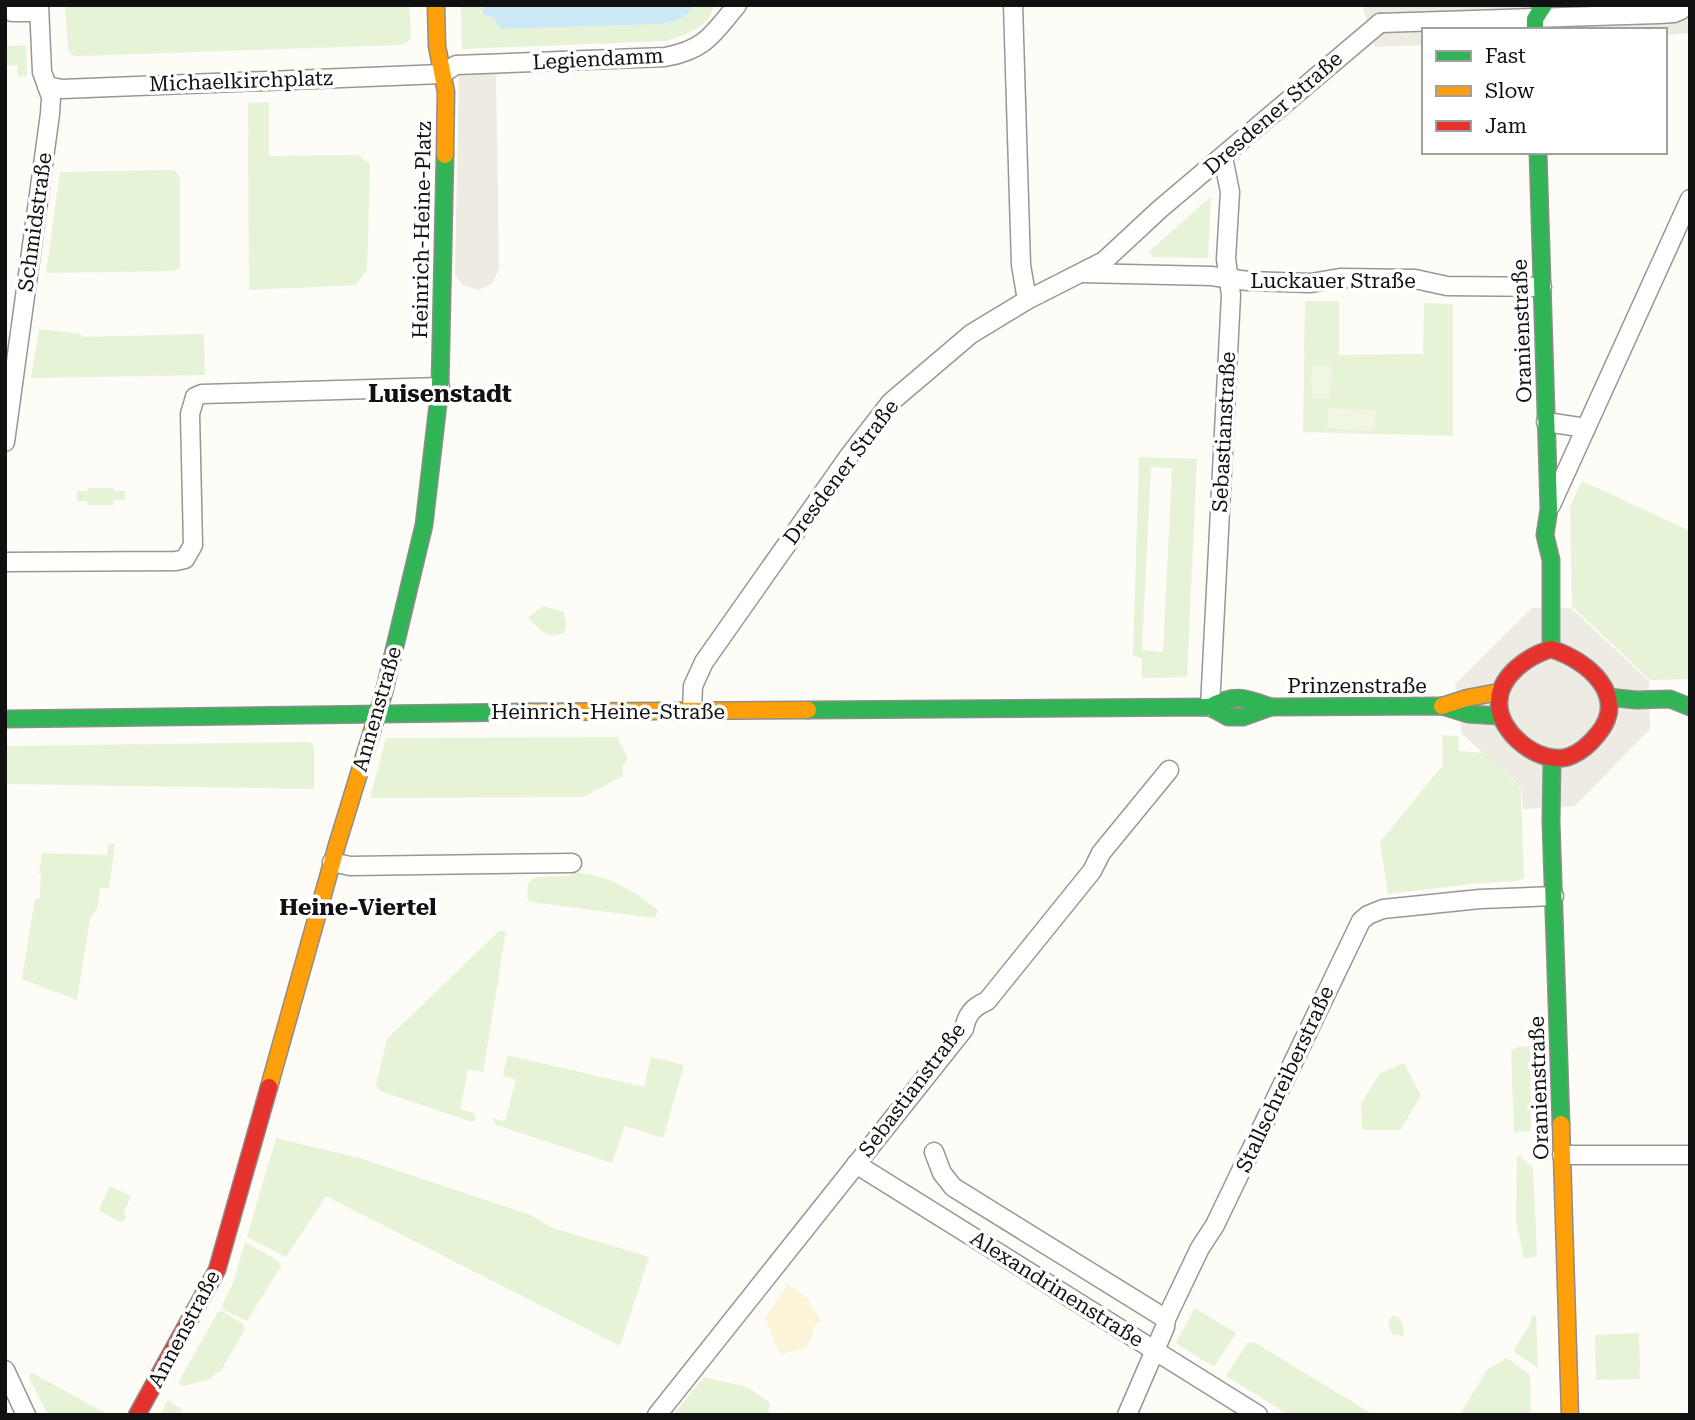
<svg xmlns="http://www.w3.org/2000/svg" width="1695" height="1420" font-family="'Roboto Serif',serif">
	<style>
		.green { fill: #e7f3d7; fill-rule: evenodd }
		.sand { fill: #fcf4d9 }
		.pitch { fill: #f0f6e1 }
		.plaza { fill: #edebe2 }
		.water { fill: #cde8f7 }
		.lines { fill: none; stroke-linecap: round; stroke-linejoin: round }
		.street-casing { stroke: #979795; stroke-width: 21 }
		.fast-casing { stroke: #8e8d8b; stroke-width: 19 }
		.slow-casing { stroke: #8e8d8b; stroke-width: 19 }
		.jam-casing { stroke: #8e8d8b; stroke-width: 19 }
		.street { stroke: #fffffe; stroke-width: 18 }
		.fast { stroke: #30b455; stroke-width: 16 }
		.slow { stroke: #ff9f0a; stroke-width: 16 }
		.jam { stroke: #e5322d; stroke-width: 16 }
		.labels { text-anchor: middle; stroke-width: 7; stroke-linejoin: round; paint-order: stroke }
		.street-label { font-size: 21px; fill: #111; stroke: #fff }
		.neighbourhood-label { font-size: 23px; font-weight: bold; fill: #111; stroke: #fff }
		.quarter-label { font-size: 24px; font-weight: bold; fill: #111; stroke: #fff }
	</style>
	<rect width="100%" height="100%" fill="#fdfcf7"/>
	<g class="green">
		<path d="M65,5h344l2,33 -5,5 -7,2 -321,11 -6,-1 -4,-6z"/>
		<path d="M461,5h22v9l10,4 9,11 161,-5 22,-7 10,-12h19c-5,23 -29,30 -48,36l-204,8z"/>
		<path d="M26,45l1,31 -9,1 -1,-12 -12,1v-20z"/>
		<path d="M269,102v54l89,-1 12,9 -3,106 -11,15 -107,5 -1,-187z"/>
		<path d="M172,170l4,1 4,8v89l-7,3 -127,2 14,-101z"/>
		<path d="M1211,196l-3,62 -55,-1 -4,-5z"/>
		<path d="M1305,301h34v54l84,-1 1,-51 29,1v132l-150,-4z"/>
		<path d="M39,329l42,5 1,3 122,-3 1,41 -174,3z"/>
		<path d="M1139,457l58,2 -10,218 -45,1v-20l-9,-2zM1151,467l21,1 -9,184 -21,-2z"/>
		<path d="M1582,481l108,50v148l-40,1 -78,-74 -2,-99z"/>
		<path d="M88,488h26v3h11v9h-11v5h-27v-4h-10v-10h10z"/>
		<path d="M543,606l21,6 3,12 -2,8c-15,10 -26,-3 -37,-14z"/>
		<path d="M1442,735l16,1 1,15 25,2 34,32 3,8 3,85 -6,3 -46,3 -84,10 -8,-52 63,-77z"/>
		<path d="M617,737l11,22 -6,8 1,9 -40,21 -213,1 16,-60z"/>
		<path d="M310,742l4,4v43l-309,-5v-38z"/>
		<path d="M109,843l6,1 -6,44h-9l-3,21 -7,9 -13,82 -55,-21 13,-80 5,-1 1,-24 -2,-1 3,-20 65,2z"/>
		<path d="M572,872c36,3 58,16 86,38l-3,8 -125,-16 -3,-4 1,-14 8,-7 33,-1z"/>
		<path d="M499,931h7l-23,141 -15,-3 -8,40 14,4 2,6 -4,3 -92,-31 -4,-5 11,-47z"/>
		<path d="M1530,1046l1,85 -17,2 -3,-82 6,-4z"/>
		<path d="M507,1055l137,32 7,-30 33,8 -21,73 -38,-12 -13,37 -116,-38 -4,-7 13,3 11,-41 -13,-4z"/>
		<path d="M1404,1063l17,33 -21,34h-38l-1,-26 19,-31z"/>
		<path d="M276,1138l87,21 168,56 19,12 99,30 -29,89 -294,-150 -40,61 -39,-20z"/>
		<path d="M1520,1156l13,12 4,88 -13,3 -8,-39 1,-63z"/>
		<path d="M110,1186l21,10 -7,16 2,5 -2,4 -5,1 -20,-12z"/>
		<path d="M245,1242l35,20 -2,2 3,2 -34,55 -25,-12v-3l11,-23z"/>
		<path d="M1195,1308l41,25 -22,34 -38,-24z"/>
		<path d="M222,1311l21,13 2,5 -25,43 -6,2 -3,5 -28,7 -5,-3 40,-71z"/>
		<path d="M1393,1315c10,4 10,11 11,21l-12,-2 -4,-12z"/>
		<path d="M1532,1315h4l2,53 -25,-17 16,-25z"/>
		<path d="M1639,1333l1,46 -44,1 -1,-45z"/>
		<path d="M1254,1342l120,73h-85l-63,-39 21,-33z"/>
		<path d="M1507,1358l23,17 1,40h-72l29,-46z"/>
		<path d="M31,1372l78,43h-61l-19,-38z"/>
		<path d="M704,1377l43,10 23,16 -2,12h-95z"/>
		<path d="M168,1400l15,10 -4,5h-19z"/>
	</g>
	<path class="sand" d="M788,1284l19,14 14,23 -7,5 -1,9 -8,13 -25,6 -15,-36z"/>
	<g class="pitch">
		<path d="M1312,365l20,1 -2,33 -19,-1z"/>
		<path d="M1328,408l48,2 -1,21 -48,-3z"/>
	</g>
	<g class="plaza">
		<path d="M1362,5h328v28l-25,2v-5h-241v15l-49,2z"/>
		<path d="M496,71l3,197 -6,15 -14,7 -16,-5 -8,-10 4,-203z"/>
		<path d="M1532,608h39l78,73 1,48 -75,77 -52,3 -1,-16 -4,-9 -56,-50 -7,-50z"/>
	</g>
	<path class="water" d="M483,5h212l-10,12 -22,7 -162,5 -8,-11 -10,-4z"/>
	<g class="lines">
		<defs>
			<g id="street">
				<path d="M1013,5l8,260 6,35"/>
				<path d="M5,6l7,6h27"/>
				<path d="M1380,23l278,-9 16,-1 7,-3 3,-5"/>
				<path d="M47,86l15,3 380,-15 14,-9 209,-8c40,-7 48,-23 72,-52"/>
				<path d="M1082,273l129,3 37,5 63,2 29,-5 75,1 32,7 95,1"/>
				<path d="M1546,422l40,6"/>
				<path d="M5,442l45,-328 1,-17 -9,-25 -3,-67"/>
				<path d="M1551,505l139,-306"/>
				<path d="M5,562l171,-1 9,-2 8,-14 -3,-131 5,-17 7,-3 238,-7"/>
				<path d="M1210,707l21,-412 -5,-36 4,-67 -7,-35"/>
				<path d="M692,711l1,-25 11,-24 145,-206 42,-54 80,-68 56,-34 77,-39 56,-52 220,-186"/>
				<path d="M332,862l18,4 222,-3"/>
				<path d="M934,1152l8,21 11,14 213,132"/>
				<path d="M1562,1155h128"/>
				<path d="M856,1164l402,251"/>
				<path d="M5,1370l21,45"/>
				<path d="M657,1415l307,-386c3,-15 9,-22 23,-28l105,-130 9,-18 68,-83"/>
				<path d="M1127,1415l38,-88 1,-8 34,-71 15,-23 146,-304 7,-6 15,-6 97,-10 74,-3"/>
			</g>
			<g id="fast">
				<path d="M1535,30v-11l9,-14"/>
				<path d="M1538,152l11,357 -4,26 6,25v89"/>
				<path d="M384,692l40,-167 16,-138 5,-232"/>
				<path d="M1608,697l28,3 34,-1 20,8"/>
				<path d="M1210,707c25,-14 35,-9 61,0"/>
				<path d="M808,710l402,-3 18,10h15l28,-10 171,-1 26,8 32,2"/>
				<path d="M5,719l525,-7"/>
				<path d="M1552,760l-1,61 10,303"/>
			</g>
			<g id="slow">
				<path d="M436,5l1,41 9,46 -1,63"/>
				<path d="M1442,706l25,-8 32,-6"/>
				<path d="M530,712l278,-2"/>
				<path d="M269,1087l68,-242 47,-153"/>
				<path d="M1561,1124l9,291"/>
			</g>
			<g id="jam">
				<path d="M1551,649c36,11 79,47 47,85 -8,10 -18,19 -30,23 -29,8 -69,-24 -69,-53 -1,-28 29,-48 52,-55z"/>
				<path d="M137,1415l80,-145 52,-183"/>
			</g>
		</defs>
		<use href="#street" class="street-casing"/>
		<use href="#fast" class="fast-casing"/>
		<use href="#slow" class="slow-casing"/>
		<use href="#jam" class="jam-casing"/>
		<use href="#street" class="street"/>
		<use href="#fast" class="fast"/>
		<use href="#slow" class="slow"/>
		<use href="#jam" class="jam"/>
	</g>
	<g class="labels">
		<g class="street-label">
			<text transform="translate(598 59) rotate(-3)" y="7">Legiendamm</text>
			<text transform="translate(241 81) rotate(-2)" y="7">Michaelkirchplatz</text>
			<text transform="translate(1273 113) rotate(-41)" y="7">Dresdener Straße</text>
			<text transform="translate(35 222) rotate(-82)" y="7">Schmidstraße</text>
			<text transform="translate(422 230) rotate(-89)" y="7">Heinrich-Heine-Platz</text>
			<text x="1333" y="288">Luckauer Straße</text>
			<text transform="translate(1522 331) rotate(-92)" y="7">Oranienstraße</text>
			<text transform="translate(1224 432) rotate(-87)" y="7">Sebastianstraße</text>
			<text transform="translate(841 472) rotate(-53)" y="7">Dresdener Straße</text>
			<text x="1357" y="693">Prinzenstraße</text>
			<text transform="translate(377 709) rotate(-74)" y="7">Annenstraße</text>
			<text x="608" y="719">Heinrich-Heine-Straße</text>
			<text transform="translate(1285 1079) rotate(-65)" y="7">Stallschreiberstraße</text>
			<text transform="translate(1539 1088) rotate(-92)" y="7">Oranienstraße</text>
			<text transform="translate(912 1090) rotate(-53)" y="7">Sebastianstraße</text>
			<text transform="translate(1057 1289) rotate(32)" y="7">Alexandrinenstraße</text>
			<text transform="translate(184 1329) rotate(-62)" y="7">Annenstraße</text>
		</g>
		<g class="neighbourhood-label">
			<text x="358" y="915">Heine-Viertel</text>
		</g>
		<g class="quarter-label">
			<text x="440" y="402">Luisenstadt</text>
		</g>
	</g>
	<rect width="1695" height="1420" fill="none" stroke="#111111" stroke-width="14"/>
	<rect x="1422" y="28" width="245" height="126" fill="#ffffff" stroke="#a0a0a0" stroke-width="2"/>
	<rect x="1436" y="51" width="35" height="10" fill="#30b455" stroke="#a0a0a0" stroke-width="2"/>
	<text x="1485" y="63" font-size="21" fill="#111111">Fast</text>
	<rect x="1436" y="86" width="35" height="10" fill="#ff9f0a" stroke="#a0a0a0" stroke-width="2"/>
	<text x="1485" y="98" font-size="21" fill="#111111">Slow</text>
	<rect x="1436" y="121" width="35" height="10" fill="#e5322d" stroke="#a0a0a0" stroke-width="2"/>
	<text x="1485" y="133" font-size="21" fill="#111111">Jam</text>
</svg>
